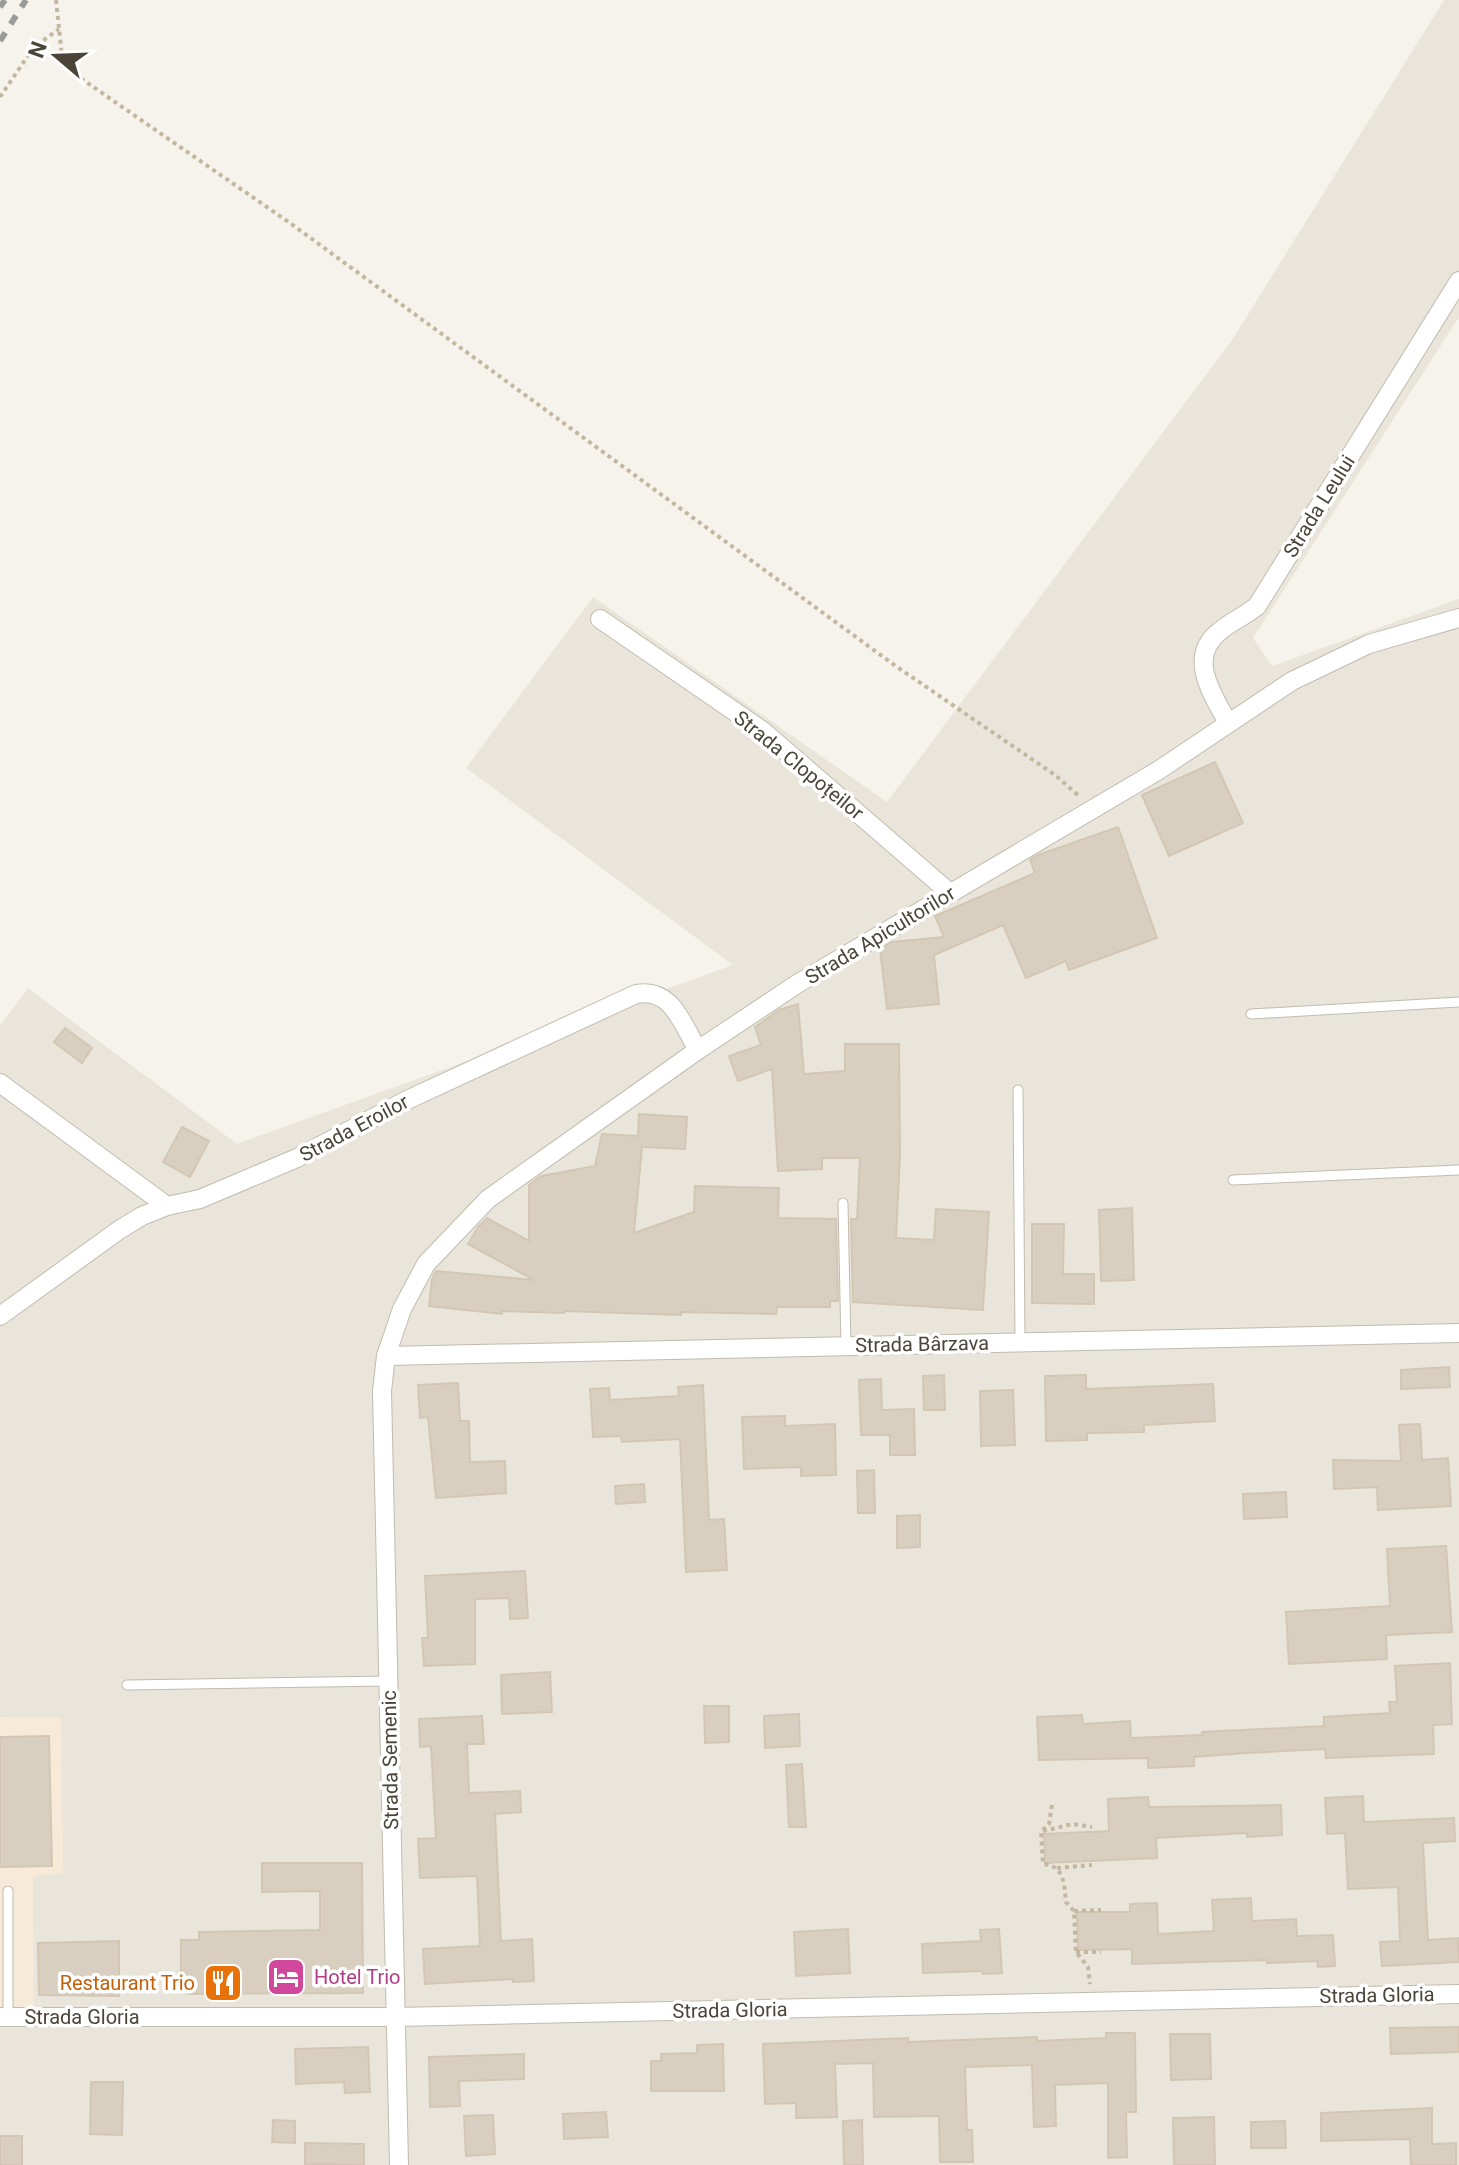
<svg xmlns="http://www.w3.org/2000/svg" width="1459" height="2165" font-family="Roboto,sans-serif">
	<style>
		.residential { fill: #eae5da }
		.commercial { fill: #f7ead8 }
		.building { fill: #d8cfc1; stroke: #d3c7b4; stroke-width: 2 }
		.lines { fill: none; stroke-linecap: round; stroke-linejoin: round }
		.lane-casing { stroke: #c2bbae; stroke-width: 11 }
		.street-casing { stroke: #c2bbae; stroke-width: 20 }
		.path { stroke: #c4b79f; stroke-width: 4; stroke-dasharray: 4 4; stroke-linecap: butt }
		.lane { stroke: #fff; stroke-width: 9 }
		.street { stroke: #fff; stroke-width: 18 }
		.rail { stroke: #9a9a9a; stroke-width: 6; stroke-dasharray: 10 10; stroke-linecap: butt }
		.labels { text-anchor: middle; stroke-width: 7; stroke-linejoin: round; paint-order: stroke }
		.street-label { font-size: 20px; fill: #4b4439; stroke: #fff }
		.hotel-label { font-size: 20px; fill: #b23c85; stroke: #fff; text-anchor: start }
		.food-label { font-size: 20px; fill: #c56008; stroke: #fff; text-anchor: end }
	</style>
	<rect width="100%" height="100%" fill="#f6f3ec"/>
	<path class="residential" d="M1444,0h15v317l-206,321 19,28 187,-67v1566h-1459v-1139l28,-38 209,156 496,-179 -267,-197 127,-171 294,205 345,-462z"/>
	<path class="commercial" d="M0,1717l61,1 2,155 -30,3 1,141h-34z"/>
	<g class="building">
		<path d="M1215,762l28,61 -74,33 -27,-61z"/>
		<path d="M1118,827l39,111 -88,32 -3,-9 -40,17 -23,-53 -69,30 5,49 -52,5 -7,-60 11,-7 53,-5 -9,-21 100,-43 -5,-13 8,-5z"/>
		<path d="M798,1004l6,70 41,-3v-27h54l1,113 -4,81 38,2 2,-31 53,3 -6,98 -130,-8 -2,-83h6l3,-61h-38v11l-44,2 -6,-102 -34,12 -9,-25 32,-11 -6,-18 24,-17z"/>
		<path d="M65,1028l27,20 -10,15 -28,-21z"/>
		<path d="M639,1114l48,3 -2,32 -43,-2 -8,86 60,-21 1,-26 84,2 -1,30 58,1 2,82h-8v6h-53l-1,7 -95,-2v3l-117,-4v2l-62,-2v3l-73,-8 3,-27 4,-8 98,9 -66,-36 10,-17 9,-9 42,23v-56l12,-9 54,-10 7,-32 36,2z"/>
		<path d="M182,1127l27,14 -19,36 -27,-15z"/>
		<path d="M1132,1208l2,72 -33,1 -2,-71z"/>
		<path d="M1032,1224h32l-1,50h31v30l-62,-1z"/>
		<path d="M1449,1367l1,20 -49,2v-19z"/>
		<path d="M944,1375l1,35h-21l-1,-34z"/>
		<path d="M1086,1375v14l127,-5 2,37 -71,4v7l-57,1v7l-41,1 -1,-65z"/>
		<path d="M881,1379l1,31 32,-1 1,46h-25v-20h-29l-2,-55z"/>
		<path d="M458,1383l2,38h9l1,41 35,-1 1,32 -70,5 -8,-81 -8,1 -2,-33z"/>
		<path d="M703,1385l6,135 15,-1 3,51 -41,2 -6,-133 -58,3 -1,-6 -28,1 -3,-48 19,-1 1,12 69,-4 -1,-9z"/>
		<path d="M1013,1390l2,55 -34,1 -1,-55z"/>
		<path d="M785,1416v10l50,-2 1,51 -35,1v-9l-57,2 -2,-52z"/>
		<path d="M1420,1424l2,36 26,-2 3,48 -73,4 -1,-23 -43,2 -1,-29 68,1 -2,-36z"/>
		<path d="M874,1470l1,43h-17l-1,-42z"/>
		<path d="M644,1484l1,18 -29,2 -1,-18z"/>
		<path d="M1286,1492l1,25 -43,2 -1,-25z"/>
		<path d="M920,1515v32l-23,1v-32z"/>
		<path d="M1446,1546l6,86 -66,3 1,24 -98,5 -3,-52 104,-6 -3,-57z"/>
		<path d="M525,1571l3,47 -18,1 -1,-21 -34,1v65l-51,2 -2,-28h6l-3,-62z"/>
		<path d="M1450,1663l2,61 -19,1 1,29 -108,4 -1,-9 -79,4 -52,4v9l-46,2v-10l-109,2 -2,-43 45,-2 1,9 47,-3 1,17 72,-3 -1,-3 122,-6v-9l66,-4 -1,-11h8l-2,-36z"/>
		<path d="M550,1672l2,40 -50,2 -1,-39z"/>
		<path d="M704,1706h25v36l-24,1z"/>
		<path d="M799,1714l1,32 -35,2 -1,-32z"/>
		<path d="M482,1716l2,28h-17l2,49 51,-2 1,21 -26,2 6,127 31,-2 2,42 -21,1v-3l-88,5 -2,-35 57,-3 -3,-70 -57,2 -2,-39 18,-1 -5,-92 -11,1 -1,-28z"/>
		<path d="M49,1736l3,130 -52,1v-130z"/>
		<path d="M802,1764l4,63h-17l-3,-62z"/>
		<path d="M1363,1796l1,26 90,-4 1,23 -32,2 5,97 30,-2 1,24 -77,4 -2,-24 20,-1 -2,-54 -50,2 -3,-56 -18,1 -2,-36z"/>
		<path d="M1148,1797l1,10 132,-2 1,30 -35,2v-4l-91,5 1,20 -112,5 -1,-29 65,-3 -1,-32z"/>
		<path d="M262,1863h100l1,130 -175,1v-6h-7v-48h18v-8l121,-2v-39l-58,1z"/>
		<path d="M1251,1898l1,23 44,-2 1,17 36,-1 2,31 -17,1 -1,-6 -50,2v-3l-135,4v-15l-54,1 -1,-38h53v-8l27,-1 1,31 56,-3 -2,-31z"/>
		<path d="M848,1929l2,44 -54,3 -2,-44z"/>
		<path d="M999,1929l3,44 -19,1 -1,-3 -59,2 -1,-29 59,-3 -1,-11z"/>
		<path d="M119,1941v55l-80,-1 -1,-52z"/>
		<path d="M1459,2027v25l-68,2 -1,-26z"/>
		<path d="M1106,2033h29l1,79h-10l1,45 -19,1v-75l-53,2 1,41 -22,1 -2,-62 -67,2 2,63h5l1,32h-33l-1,-46 -65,1 -1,-54 -38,1 2,53 -41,1v-15l-31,1 -2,-60 145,-6v4l129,-5v4l69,-3z"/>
		<path d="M1170,2034h40l1,45 -40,1z"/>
		<path d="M723,2044l1,47h-73v-30h10v-7l36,-1v-8z"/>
		<path d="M368,2047l2,45 -25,1 -1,-11 -48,2 -1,-35z"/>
		<path d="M524,2054v25l-65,2 1,25 -30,1 -1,-50z"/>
		<path d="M91,2082h32l-1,53 -32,-1z"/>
		<path d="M1432,2108v36l24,-1v22h-45l-1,-26 -89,2v-28z"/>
		<path d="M606,2112l2,25 -44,2 -1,-25z"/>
		<path d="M493,2115l2,39 -29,2 -2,-40z"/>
		<path d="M1214,2117l1,48h-41l-1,-47z"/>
		<path d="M273,2120l22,1v22l-23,-1z"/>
		<path d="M862,2120l1,45h-19l-1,-44z"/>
		<path d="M1285,2121l1,27h-35v-26z"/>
		<rect x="0" y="2136" width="22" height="29"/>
		<path d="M305,2143l59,1v21l-59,-1z"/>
	</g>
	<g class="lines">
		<defs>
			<g id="lane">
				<path d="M1251,1014l208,-12"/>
				<path d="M1018,1090l2,252"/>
				<path d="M1233,1180l226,-10"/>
				<path d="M843,1203l3,143"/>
				<path d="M127,1685l261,-4"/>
				<path d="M8,1891v126"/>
			</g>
			<g id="street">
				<path d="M600,619l163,112 187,162"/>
				<path d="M1228,723c-15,-28 -42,-66 -8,-92 12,-10 25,-15 37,-25l202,-325"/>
				<path d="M0,1083l167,123"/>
				<path d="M0,1316l119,-86 23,-14 25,-10 33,-7 97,-41 108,-57 231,-107c36,-7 46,30 62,56"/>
				<path d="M386,1356l1073,-23"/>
				<path d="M0,2017h396l1063,-23"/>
				<path d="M399,2165l-17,-774 4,-35 16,-47 24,-45 62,-65 210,-149 99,-66 362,-214 133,-89 77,-37 90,-26"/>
			</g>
		</defs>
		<use href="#lane" class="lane-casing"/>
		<use href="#street" class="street-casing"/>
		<g class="path">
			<path d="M56,0l7,66 227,157 607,444 158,108 24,21"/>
			<path d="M0,97l34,-50 25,-18"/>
			<path d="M1052,1805l-3,19 -8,8 2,32c22,2 21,20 23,38l8,9 2,41 12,15 2,17"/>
			<path d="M1043,1831l30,-7 19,3"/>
			<path d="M1057,1868l35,-3"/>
			<path d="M1074,1911l27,-1"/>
			<path d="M1076,1952h25"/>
		</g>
		<use href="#lane" class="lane"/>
		<use href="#street" class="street"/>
		<g class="rail">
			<path d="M0,7l5,-7"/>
			<path d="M0,41l26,-41"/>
		</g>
	</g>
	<defs>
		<symbol id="hotel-square" viewBox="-11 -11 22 22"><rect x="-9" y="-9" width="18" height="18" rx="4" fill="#d1479c" stroke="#fff"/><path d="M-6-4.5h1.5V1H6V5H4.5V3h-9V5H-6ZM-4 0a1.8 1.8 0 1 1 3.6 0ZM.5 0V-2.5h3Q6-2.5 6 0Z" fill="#fff"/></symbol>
		<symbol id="restaurant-square" viewBox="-11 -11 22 22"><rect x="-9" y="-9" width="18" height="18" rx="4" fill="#e8710a" stroke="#fff"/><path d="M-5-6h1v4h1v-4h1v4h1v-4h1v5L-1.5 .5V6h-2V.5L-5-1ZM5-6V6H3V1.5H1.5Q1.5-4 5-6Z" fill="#fff"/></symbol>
	</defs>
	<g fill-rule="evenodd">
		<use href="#hotel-square" x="264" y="1955" width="44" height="44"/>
		<use href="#restaurant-square" x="201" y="1961" width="44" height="44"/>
	</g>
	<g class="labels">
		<g class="street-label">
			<text transform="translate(1319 506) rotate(-58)" y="7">Strada Leului</text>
			<text transform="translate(799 765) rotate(39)" y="7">Strada Clopoțeilor</text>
			<text transform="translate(880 935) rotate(-31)" y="7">Strada Apicultorilor</text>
			<text transform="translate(354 1128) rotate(-28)" y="7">Strada Eroilor</text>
			<text transform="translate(922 1344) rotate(-1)" y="7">Strada Bârzava</text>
			<text transform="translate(390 1760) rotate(-91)" y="7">Strada Semenic</text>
			<text transform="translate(1377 1995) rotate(-1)" y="7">Strada Gloria</text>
			<text transform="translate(730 2010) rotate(-1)" y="7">Strada Gloria</text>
			<text x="82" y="2024">Strada Gloria</text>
		</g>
		<g class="hotel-label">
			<text x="314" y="1984">Hotel Trio</text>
		</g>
		<g class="food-label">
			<text x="195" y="1990">Restaurant Trio</text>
		</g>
	</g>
	<g transform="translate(56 56) rotate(289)" stroke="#ffffff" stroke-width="6" paint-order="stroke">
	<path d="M0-6L14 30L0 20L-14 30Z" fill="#4b4439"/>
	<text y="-12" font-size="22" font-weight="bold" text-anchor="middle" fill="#4b4439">N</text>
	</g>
</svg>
